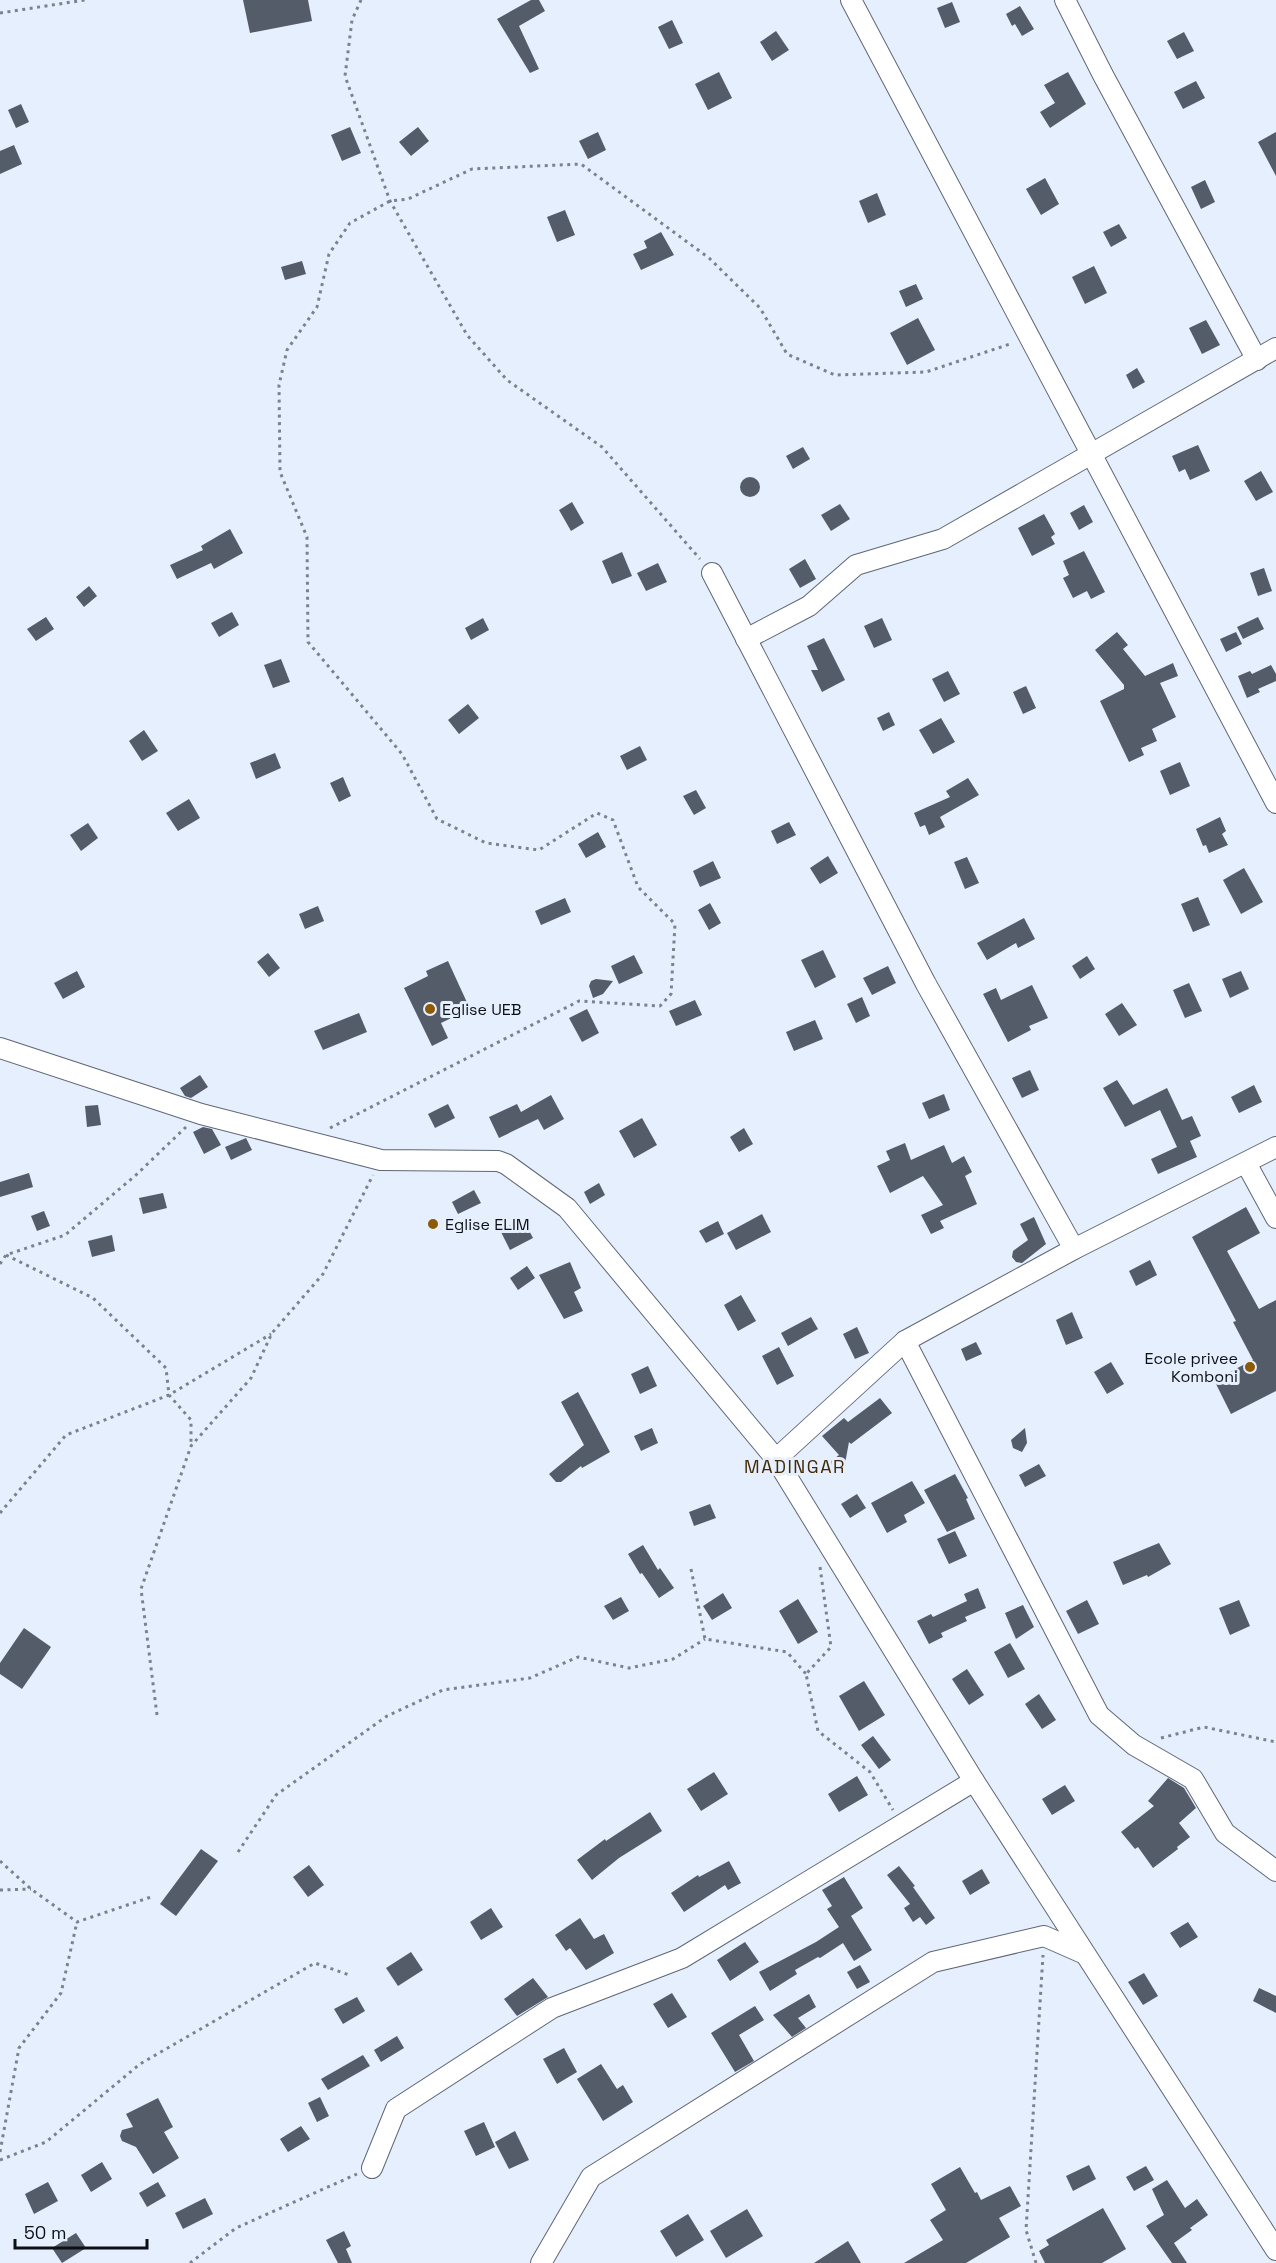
<svg xmlns="http://www.w3.org/2000/svg" width="1276" height="2263" font-family="'Space Grotesk',sans-serif">
	<style>
		.building { fill: #545c69 }
		.lines { fill: none; stroke-linecap: round; stroke-linejoin: round }
		.street-casing { stroke: #5f6774; stroke-width: 22 }
		.path { stroke: #7c828c; stroke-width: 3; stroke-dasharray: 3 4.5; stroke-linecap: butt }
		.street { stroke: #fff; stroke-width: 20 }
		.poi-dot { fill: #8c5a04; stroke: #e6effe; stroke-width: 2 }
		.labels { text-anchor: middle; stroke-width: 6; stroke-linejoin: round; paint-order: stroke }
		.poi-label { font-size: 16px; fill: #0c0f14; stroke: #e6effe; text-anchor: start }
		.neighbourhood-label { font-size: 18px; letter-spacing: 1.5px; fill: #422a06; stroke: #e6effe }
	</style>
	<rect width="100%" height="100%" fill="#e6effe"/>
	<g class="building">
		<path d="M243,0h65l4,21 -62,12z"/>
		<path d="M531,0h8l6,11 -26,15 20,43 -9,4 -33,-54z"/>
		<path d="M952,2l8,20 -15,6 -8,-20z"/>
		<path d="M1020,6l14,23 -12,7 -7,-12 -3,2 -6,-12z"/>
		<path d="M672,20l11,23 -14,6 -11,-22z"/>
		<path d="M776,31l13,19 -17,11 -12,-19z"/>
		<path d="M1184,32l10,19 -17,8 -10,-18z"/>
		<path d="M719,72l13,26 -24,12 -13,-26z"/>
		<path d="M1068,72l18,32 -36,24 -10,-16 15,-9 -11,-18z"/>
		<path d="M1196,81l9,17 -22,11 -9,-17z"/>
		<path d="M21,104l8,18 -13,6 -8,-18z"/>
		<path d="M350,127l11,26 -19,8 -11,-26z"/>
		<path d="M418,127l11,14 -18,15 -12,-14z"/>
		<path d="M598,132l8,18 -18,9 -9,-18z"/>
		<path d="M1276,132v44l-18,-34z"/>
		<path d="M14,145l8,19 -22,10v-23z"/>
		<path d="M1045,178l14,26 -18,11 -15,-26z"/>
		<path d="M1205,180l10,22 -14,7 -10,-22z"/>
		<path d="M877,193l9,22 -18,8 -9,-22z"/>
		<path d="M565,210l10,25 -18,7 -10,-25z"/>
		<path d="M1119,224l8,14 -16,9 -8,-15z"/>
		<path d="M661,232l13,23 -33,15 -8,-16 14,-6 -3,-7z"/>
		<path d="M302,261l4,13 -21,6 -4,-13z"/>
		<path d="M1094,266l13,27 -22,11 -13,-27z"/>
		<path d="M916,284l7,15 -17,8 -7,-16z"/>
		<path d="M918,318l17,32 -28,15 -17,-32z"/>
		<path d="M1206,320l14,25 -18,9 -13,-26z"/>
		<path d="M1137,368l8,14 -12,7 -7,-14z"/>
		<path d="M1198,445l12,26 -20,9 -5,-11 -6,3 -7,-16z"/>
		<path d="M803,447l7,12 -17,10 -7,-13z"/>
		<path d="M1261,471l12,21 -17,9 -12,-20z"/>
		<circle cx="750" cy="487" r="10"/>
		<path d="M572,502l12,21 -13,8 -12,-21z"/>
		<path d="M840,504l10,15 -19,12 -10,-16z"/>
		<path d="M1084,505l9,17 -14,8 -9,-17z"/>
		<path d="M1044,514l11,20 -4,3 4,7 -23,12 -14,-28z"/>
		<path d="M230,529l13,24 -29,16 -3,-6 -34,16 -7,-14 33,-15 -2,-4z"/>
		<path d="M1084,551l21,41 -14,7 -4,-8 -14,7 -10,-20 6,-3 -6,-14z"/>
		<path d="M622,552l10,24 -20,8 -10,-23z"/>
		<path d="M805,559l11,20 -16,9 -11,-19z"/>
		<path d="M658,563l9,19 -21,9 -9,-18z"/>
		<path d="M1264,568l8,23 -14,5 -8,-23z"/>
		<path d="M89,586l8,10 -13,11 -8,-10z"/>
		<path d="M232,612l7,13 -20,12 -8,-14z"/>
		<path d="M46,617l8,12 -18,12 -9,-12z"/>
		<path d="M1258,617l6,12 -21,10 -6,-12z"/>
		<path d="M483,618l6,12 -18,10 -6,-12z"/>
		<path d="M882,618l10,22 -18,8 -10,-22z"/>
		<path d="M1117,632l11,13 -5,4 22,27 28,-13 5,13 -18,7 16,34 -24,12 5,12 -16,7 3,7 -15,7 -29,-61 24,-12v-4l-29,-35z"/>
		<path d="M1236,632l6,12 -16,8 -6,-13z"/>
		<path d="M824,638l21,42 -23,12 -11,-22h7l-11,-24z"/>
		<path d="M281,659l9,23 -17,6 -9,-23z"/>
		<path d="M1271,665l5,9v7l-18,8 2,3 -13,6 -9,-22 12,-5 2,3z"/>
		<path d="M948,671l12,23 -16,8 -12,-23z"/>
		<path d="M1026,686l10,22 -13,6 -10,-22z"/>
		<path d="M468,704l11,14 -20,16 -11,-14z"/>
		<path d="M889,712l6,13 -12,6 -6,-13z"/>
		<path d="M941,718l14,24 -22,12 -14,-24z"/>
		<path d="M144,730l14,21 -16,10 -13,-20z"/>
		<path d="M640,746l7,14 -20,10 -7,-14z"/>
		<path d="M275,753l6,15 -25,11 -6,-16z"/>
		<path d="M1180,762l10,24 -20,9 -10,-24z"/>
		<path d="M343,777l8,19 -12,6 -9,-19z"/>
		<path d="M968,778l11,17 -39,22 5,10 -16,8 -4,-10 -5,2 -6,-14 36,-16 -4,-6z"/>
		<path d="M696,790l10,18 -12,7 -11,-19z"/>
		<path d="M189,799l11,19 -22,13 -12,-18z"/>
		<path d="M1220,817l6,14 -4,3 6,11 -19,8 -3,-8 -3,1 -7,-17z"/>
		<path d="M789,822l7,13 -19,9 -6,-13z"/>
		<path d="M88,823l10,15 -17,13 -11,-16z"/>
		<path d="M598,832l8,15 -20,11 -8,-14z"/>
		<path d="M828,856l10,17 -18,11 -10,-16z"/>
		<path d="M967,857l12,26 -14,6 -11,-27z"/>
		<path d="M713,861l8,17 -21,9 -7,-16z"/>
		<path d="M1244,868l19,34 -22,12 -18,-34z"/>
		<path d="M1198,897l12,28 -17,7 -12,-28z"/>
		<path d="M565,898l6,14 -30,13 -6,-14z"/>
		<path d="M710,903l11,20 -12,7 -11,-20z"/>
		<path d="M318,906l6,15 -19,8 -6,-15z"/>
		<path d="M1024,918l11,21 -17,9 -2,-5 -29,17 -10,-17z"/>
		<path d="M823,950l13,27 -21,11 -14,-28z"/>
		<path d="M268,953l12,15 -11,9 -12,-15z"/>
		<path d="M634,955l9,18 -24,11 -8,-18z"/>
		<path d="M1087,956l8,13 -15,10 -8,-13z"/>
		<path d="M448,961l22,48 -29,14 7,15 -16,8 -28,-58 24,-12 -2,-5z"/>
		<path d="M888,966l8,17 -24,12 -9,-17z"/>
		<path d="M77,971l8,16 -22,12 -9,-16z"/>
		<path d="M1241,971l8,18 -19,9 -8,-19z"/>
		<path d="M596,979l17,2 -10,13 -10,4 -4,-12 2,-5z"/>
		<path d="M1189,983l13,28 -17,7 -12,-28z"/>
		<path d="M1032,985l16,33 -19,8 2,4 -23,12 -25,-48 13,-6 5,12z"/>
		<path d="M862,997l8,19 -14,7 -9,-19z"/>
		<path d="M695,1000l7,15 -26,11 -7,-15z"/>
		<path d="M1122,1003l15,22 -18,11 -14,-22z"/>
		<path d="M587,1009l12,24 -17,9 -13,-24z"/>
		<path d="M359,1013l8,19 -44,18 -9,-19z"/>
		<path d="M815,1020l8,19 -29,12 -8,-19z"/>
		<path d="M1030,1070l9,20 -17,8 -10,-20z"/>
		<path d="M200,1075l8,12 -17,11 -6,-2 -5,-8z"/>
		<path d="M1117,1080l16,25 34,-17 15,32 10,-4 9,20 -11,5 7,16 -39,17 -7,-15 26,-12 -17,-37 -35,17 -22,-39z"/>
		<path d="M1254,1085l8,17 -23,11 -8,-16z"/>
		<path d="M944,1094l6,16 -21,9 -7,-16z"/>
		<path d="M551,1095l13,24 -20,11 -6,-11 -39,19 -10,-21 28,-13 4,8z"/>
		<path d="M448,1104l7,14 -20,10 -7,-14z"/>
		<path d="M98,1105l3,20 -14,2 -2,-21z"/>
		<path d="M642,1118l15,27 -23,13 -15,-27z"/>
		<path d="M203,1127l9,2 9,16 -17,9 -11,-22z"/>
		<path d="M744,1128l9,16 -14,8 -9,-15z"/>
		<path d="M246,1138l6,12 -21,10 -6,-13z"/>
		<path d="M905,1143l6,17 33,-15 8,18 12,-7 8,16 -7,4 12,28 -37,17 4,7 -13,6 -10,-19 22,-10 -20,-29 -33,17 -13,-27 13,-6 -4,-9z"/>
		<path d="M29,1173l4,14 -33,10v-15z"/>
		<path d="M599,1183l6,12 -15,9 -6,-12z"/>
		<path d="M474,1190l7,13 -23,11 -6,-12z"/>
		<path d="M163,1193l4,15 -24,6 -4,-16z"/>
		<path d="M1246,1207l14,26 -33,18 32,58 17,-9v91l-45,23 -17,-34 39,-20 -20,-38 3,-1 -44,-84z"/>
		<path d="M44,1211l6,15 -13,5 -6,-15z"/>
		<path d="M762,1214l9,18 -35,18 -9,-17z"/>
		<path d="M1034,1217l12,27 -24,19 -6,-1 -4,-5 1,-6 15,-11 -8,-16z"/>
		<path d="M523,1219l10,19 -23,12 -10,-20z"/>
		<path d="M718,1221l6,13 -18,9 -7,-12z"/>
		<path d="M112,1235l3,16 -23,6 -4,-16z"/>
		<path d="M1150,1260l7,15 -21,11 -7,-15z"/>
		<path d="M570,1262l11,26 -7,4 9,19 -19,8 -25,-44z"/>
		<path d="M527,1266l8,12 -17,12 -8,-12z"/>
		<path d="M741,1295l15,26 -18,10 -14,-26z"/>
		<path d="M1072,1312l11,26 -17,7 -10,-25z"/>
		<path d="M811,1317l7,12 -30,17 -7,-13z"/>
		<path d="M857,1327l12,26 -14,6 -12,-25z"/>
		<path d="M976,1342l6,12 -16,7 -5,-12z"/>
		<path d="M779,1347l15,29 -17,9 -15,-29z"/>
		<path d="M1111,1362l13,22 -17,10 -13,-22z"/>
		<path d="M648,1366l9,20 -17,8 -9,-20z"/>
		<path d="M578,1392l32,60 -28,16 -1,-2 -20,16h-5l-7,-8 35,-29 -23,-43z"/>
		<path d="M880,1398l12,15 -41,31 -2,-2 -5,27 -5,4 -6,-1 -3,-5 1,-6 8,-6 -17,-19 22,-18 4,4z"/>
		<path d="M652,1428l6,15 -17,8 -7,-15z"/>
		<path d="M1025,1428l2,15 -5,9 -9,-4 -2,-8z"/>
		<path d="M1039,1464l7,12 -21,11 -6,-12z"/>
		<path d="M955,1474l13,24 -2,1 9,20 -28,13 -23,-42z"/>
		<path d="M912,1481l13,22 -21,12 3,7 -20,11 -16,-30z"/>
		<path d="M857,1494l9,14 -16,10 -9,-14z"/>
		<path d="M710,1504l6,14 -22,8 -5,-14z"/>
		<path d="M955,1531l12,25 -18,8 -12,-25z"/>
		<path d="M1159,1543l12,21 -23,13 -1,-2 -24,10 -10,-23z"/>
		<path d="M643,1545l15,25 2,-2 14,20 -15,10 -17,-25 -2,1 -12,-20z"/>
		<path d="M978,1588l8,20 -21,9 2,4 -26,12 2,4 -14,7 -12,-23 14,-7 2,3 34,-16 -3,-7z"/>
		<path d="M723,1593l9,15 -20,12 -9,-14z"/>
		<path d="M621,1597l8,14 -16,9 -9,-14z"/>
		<path d="M798,1599l20,33 -20,12 -19,-33z"/>
		<path d="M1087,1600l12,24 -21,10 -12,-23z"/>
		<path d="M1239,1600l11,26 -20,9 -11,-27z"/>
		<path d="M1023,1605l11,22 -18,12 -11,-26z"/>
		<path d="M24,1628l27,19 -29,42 -22,-15v-11z"/>
		<path d="M1010,1643l15,26 -17,9 -14,-26z"/>
		<path d="M967,1669l17,26 -15,10 -17,-26z"/>
		<path d="M864,1681l21,34 -26,16 -20,-35z"/>
		<path d="M1039,1694l17,26 -14,9 -17,-25z"/>
		<path d="M873,1736l18,24 -12,9 -18,-24z"/>
		<path d="M714,1772l14,22 -27,17 -14,-22z"/>
		<path d="M857,1776l11,19 -29,17 -11,-18z"/>
		<path d="M1168,1778l16,10 12,20 -17,15 11,14 -13,10 1,2 -25,19 -15,-21 -3,2 -14,-17 33,-26 -6,-5z"/>
		<path d="M1065,1785l10,16 -23,14 -10,-16z"/>
		<path d="M650,1812l12,19 -43,27 -27,22 -15,-20 28,-21 1,2z"/>
		<path d="M201,1849l17,12 -42,55 -16,-12z"/>
		<path d="M729,1861l12,22 -13,7 -3,-5 -41,27 -13,-19 27,-18 1,2z"/>
		<path d="M309,1865l15,20 -16,12 -15,-20z"/>
		<path d="M899,1866l16,20 -2,1 22,31 -9,7 -6,-8 -7,5 -9,-14 6,-4 -23,-29z"/>
		<path d="M982,1869l8,14 -20,12 -8,-14z"/>
		<path d="M844,1877l19,31 -12,8 21,34 -18,11 -11,-18 -23,15 -2,-1 -23,13 2,4 -27,17 -11,-19 57,-30 23,-15 -12,-18 5,-3 -10,-16z"/>
		<path d="M491,1908l12,19 -22,13 -11,-18z"/>
		<path d="M580,1918l14,21 10,-5 10,19 -28,17 -16,-22 -4,3 -11,-16z"/>
		<path d="M1188,1922l10,15 -18,11 -10,-15z"/>
		<path d="M745,1942l14,20 -29,19 -13,-21z"/>
		<path d="M411,1952l12,18 -25,16 -12,-18z"/>
		<path d="M860,1965l10,17 -13,7 -10,-17z"/>
		<path d="M1144,1973l14,23 -15,9 -15,-23z"/>
		<path d="M533,1978l15,19 -31,19 -13,-17z"/>
		<path d="M1259,1988l17,8v17l-23,-12z"/>
		<path d="M672,1993l15,24 -19,11 -15,-24z"/>
		<path d="M809,1994l7,13 -18,11 8,10 -14,9 -19,-22z"/>
		<path d="M357,1997l8,14 -22,13 -9,-15z"/>
		<path d="M755,2006l9,14 -25,15 15,26 -19,11 -24,-39z"/>
		<path d="M397,2036l7,12 -23,14 -7,-12z"/>
		<path d="M564,2048l13,24 -20,12 -14,-25z"/>
		<path d="M363,2055l7,11 -42,24 -7,-11z"/>
		<path d="M601,2064l16,25 6,-4 10,17 -30,19 -26,-42z"/>
		<path d="M320,2097l9,19 -12,6 -9,-19z"/>
		<path d="M158,2098l15,29 -9,5 15,26 -26,16 -17,-27 -14,-6 -2,-5 2,-6 11,-3 -7,-13z"/>
		<path d="M484,2122l11,25 -19,9 -12,-25z"/>
		<path d="M301,2126l9,13 -22,13 -8,-13z"/>
		<path d="M515,2131l14,29 -20,9 -14,-27z"/>
		<path d="M102,2162l10,17 -21,13 -10,-17z"/>
		<path d="M1089,2165l7,14 -23,12 -7,-15z"/>
		<path d="M1146,2166l8,14 -20,11 -8,-14z"/>
		<path d="M960,2167l15,26 2,-1 4,8 29,-14 11,20 -22,12 11,19 -44,26h-62l39,-23 -13,-20 16,-10 -15,-26z"/>
		<path d="M1167,2180l18,28 12,-9 11,16 -18,13 2,2 -18,13 13,20h-15l-26,-37 18,-11 -12,-26z"/>
		<path d="M48,2182l10,19 -24,13 -9,-20z"/>
		<path d="M158,2182l8,14 -19,11 -8,-14z"/>
		<path d="M205,2198l8,16 -30,15 -8,-16z"/>
		<path d="M1103,2208l23,41 -24,14h-57l-6,-12 10,-6 -3,-5z"/>
		<path d="M747,2209l16,27 -37,22 -16,-27z"/>
		<path d="M688,2214l16,26 -28,17 -16,-26z"/>
		<path d="M344,2231l7,15 -5,3 6,14h-14l-12,-23z"/>
		<path d="M76,2233l10,15 -24,15 -10,-15z"/>
		<path d="M848,2241l13,22h-47z"/>
	</g>
	<g class="lines">
		<defs>
			<g id="street">
				<path d="M851,0l425,803"/>
				<path d="M1065,0l38,75 154,285"/>
				<path d="M712,573l214,411 148,265"/>
				<path d="M746,639l63,-33 47,-41 87,-26 333,-191"/>
				<path d="M0,1048l201,66 180,46 117,1 8,3 61,44 209,251 198,322 302,469"/>
				<path d="M1246,1163l30,55"/>
				<path d="M905,1341l194,374 35,30 59,34 32,54 51,38"/>
				<path d="M776,1459l129,-118 169,-92 202,-102"/>
				<path d="M372,2168l24,-59 156,-101 130,-50 292,-177"/>
				<path d="M541,2263l50,-86 342,-215 111,-26 41,18"/>
			</g>
		</defs>
		<use href="#street" class="street-casing"/>
		<g class="path">
			<path d="M361,0l-9,20 -7,56 45,125 77,134 40,45 95,67 98,112"/>
			<path d="M0,13l85,-13"/>
			<path d="M330,1128l249,-127 81,5 11,-12 4,-70 -37,-37 -25,-67 -16,-7 -58,37 -53,-7 -49,-24 -35,-65 -94,-112 -1,-105 -27,-65 -1,-87 8,-35 30,-43 12,-53 21,-31 40,-22 18,-2 64,-30 109,-5 128,94 51,50 27,46 48,21 91,-3 87,-29"/>
			<path d="M6,1255l87,43 73,70 3,27 22,25v24"/>
			<path d="M0,1264l6,-9 59,-20 71,-60 50,-48"/>
			<path d="M0,1513l66,-78 103,-40 102,-61"/>
			<path d="M820,1567l11,80 -25,27 12,57 52,41 23,38"/>
			<path d="M691,1569l14,70 82,13 19,22"/>
			<path d="M157,1715l-16,-126 50,-143 60,-68 21,-45 51,-59 50,-99"/>
			<path d="M1161,1738l43,-11 72,15"/>
			<path d="M238,1852l38,-57 111,-79 56,-26 87,-12 48,-21 51,11 44,-9 32,-20"/>
			<path d="M0,1861l31,28 46,33 77,-26"/>
			<path d="M0,1890l31,-1"/>
			<path d="M0,2152l19,-104 42,-55 16,-71"/>
			<path d="M0,2160l46,-18 94,-78 175,-101 34,12"/>
			<path d="M190,2263l46,-35 121,-54"/>
			<path d="M1036,2263l-10,-33 17,-275"/>
		</g>
		<use href="#street" class="street"/>
	</g>
	<g class="poi-dot">
		<circle cx="430" cy="1009" r="6"/>
		<circle cx="433" cy="1224" r="6"/>
		<circle cx="1250" cy="1367" r="6"/>
	</g>
	<g class="labels">
		<g class="poi-label">
			<text x="442" y="1015">Eglise UEB</text>
			<text x="445" y="1230">Eglise ELIM</text>
			<text x="1238" y="1364" text-anchor="end">Ecole privee<tspan x="1238" dy="18">Komboni</tspan></text>
		</g>
		<g class="neighbourhood-label">
			<text x="795" y="1473">MADINGAR</text>
		</g>
	</g>
	<path d="M15 2239v9h132v-9" fill="none" stroke="#0c0f14" stroke-width="3"/>
	<text x="24" y="2239" font-size="18" fill="#0c0f14" stroke="#e6effe" stroke-width="4.5" paint-order="stroke">50 m</text>
</svg>
